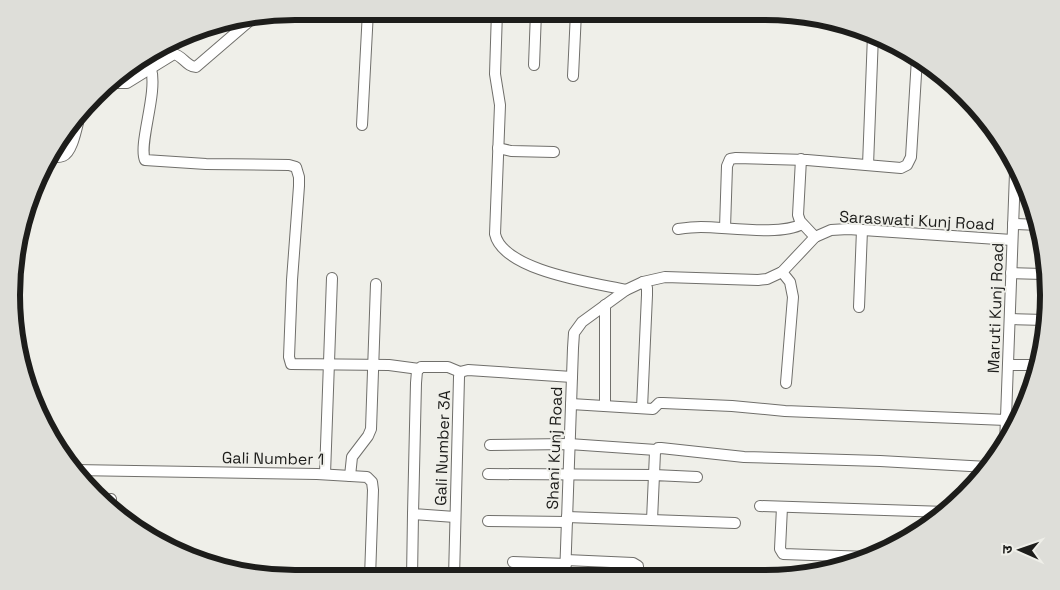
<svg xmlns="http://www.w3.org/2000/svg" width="1060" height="590" font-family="'Space Grotesk','Noto Sans Devanagari',sans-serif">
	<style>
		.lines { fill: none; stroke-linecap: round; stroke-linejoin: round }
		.minor-casing { stroke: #706f6b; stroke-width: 12 }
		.minor { stroke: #fff; stroke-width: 10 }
		.labels { text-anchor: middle; stroke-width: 4; stroke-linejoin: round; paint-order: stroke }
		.street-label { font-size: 16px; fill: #1d1d1b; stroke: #efefe9 }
		.rim { fill: none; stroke: #1d1d1b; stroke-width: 6 }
	</style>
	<rect width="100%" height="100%" fill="#efefe9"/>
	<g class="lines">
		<defs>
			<g id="minor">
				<path d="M497,11l-2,63 5,31 -5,129c8,37 100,49 131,56"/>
				<path d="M534,65l2,-53"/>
				<path d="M151,69c7,24 -13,75 -6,91l61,4 83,1 7,2 3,10v9l-7,94 -3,77 2,7 98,1 30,4"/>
				<path d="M573,76l3,-64"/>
				<path d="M108,85l5,-2h14l47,-29c9,2 13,13 22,13l57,-49"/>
				<path d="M362,125l6,-114"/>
				<path d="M498,148l13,3 43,1"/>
				<path d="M50,157c4,0 9,1 13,-1 10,-4 14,-31 17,-41"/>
				<path d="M801,159l-3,56 2,6 15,16"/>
				<path d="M868,165l5,-130"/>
				<path d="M1013,224l26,1"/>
				<path d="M725,228l2,-62 3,-7 6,-1 71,2 94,8 6,-3 4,-8 6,-99"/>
				<path d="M678,229c7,-1 15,-2 23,-2 25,0 80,9 101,-3"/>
				<path d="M782,272l8,10 3,15 -7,86"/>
				<path d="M1011,273l32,1"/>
				<path d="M859,307l3,-77"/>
				<path d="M1010,319l35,1"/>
				<path d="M1008,365h27"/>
				<path d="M571,404l82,5 6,-6h4l69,3 53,5 221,9"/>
				<path d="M605,406v-101"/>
				<path d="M642,408l5,-113v-7l-4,-6"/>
				<path d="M1006,416h12"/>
				<path d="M490,445l79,-1 87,6"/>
				<path d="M1005,445l10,-272"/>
				<path d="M74,470l243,4 50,3 5,5 1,8 -3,88"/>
				<path d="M325,474l7,-196"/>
				<path d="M488,474l166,1 1,-23 3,-4h3l83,9 136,4 108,6"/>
				<path d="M350,476l2,-19 16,-21 3,-7 5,-145"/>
				<path d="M81,480v-10"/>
				<path d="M110,506l1,-7"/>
				<path d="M760,506l186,6"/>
				<path d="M782,507l-2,42 3,5 86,3"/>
				<path d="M455,517l-42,-3 3,-131 1,-12 4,-4h27l12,5"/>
				<path d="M567,517l168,6"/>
				<path d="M652,520l2,-45 43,2"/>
				<path d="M488,521l79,1"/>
				<path d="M566,560l67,3 5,3v11"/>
				<path d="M513,562l53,2"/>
				<path d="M565,577l8,-229 1,-15 8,-11 44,-32 17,-8 22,-5 93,3 9,-1 15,-7 33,-35 16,-7 17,-1 164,11"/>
				<path d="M412,578l1,-64"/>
				<path d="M454,578l5,-201 1,-5 8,-2 104,7"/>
			</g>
		</defs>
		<use href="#minor" class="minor-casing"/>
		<use href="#minor" class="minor"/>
	</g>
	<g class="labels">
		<g class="street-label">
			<text transform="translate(917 220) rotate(3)" y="6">Saraswati Kunj Road</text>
			<text transform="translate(995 308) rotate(-88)" y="6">Maruti Kunj Road</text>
			<text transform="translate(442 448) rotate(-88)" y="6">Gali Number 3A</text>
			<text transform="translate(554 448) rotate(-88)" y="6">Shani Kunj Road</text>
			<text transform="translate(273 458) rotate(1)" y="6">Gali Number 1</text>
		</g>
	</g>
	<path d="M0 0H1060V590H0ZM295 20H765A275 275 0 0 1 1040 295V295A275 275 0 0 1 765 570H295A275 275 0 0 1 20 295V295A275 275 0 0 1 295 20Z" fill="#deded9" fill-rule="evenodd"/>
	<path class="rim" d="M295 20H765A275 275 0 0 1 1040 295V295A275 275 0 0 1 765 570H295A275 275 0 0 1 20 295V295A275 275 0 0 1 295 20Z"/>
	<g transform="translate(1020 550) rotate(272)" stroke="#efefe9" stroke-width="4" paint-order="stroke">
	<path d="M0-4L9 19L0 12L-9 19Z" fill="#1d1d1b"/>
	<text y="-8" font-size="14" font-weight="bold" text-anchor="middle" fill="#1d1d1b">उ</text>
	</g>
</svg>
